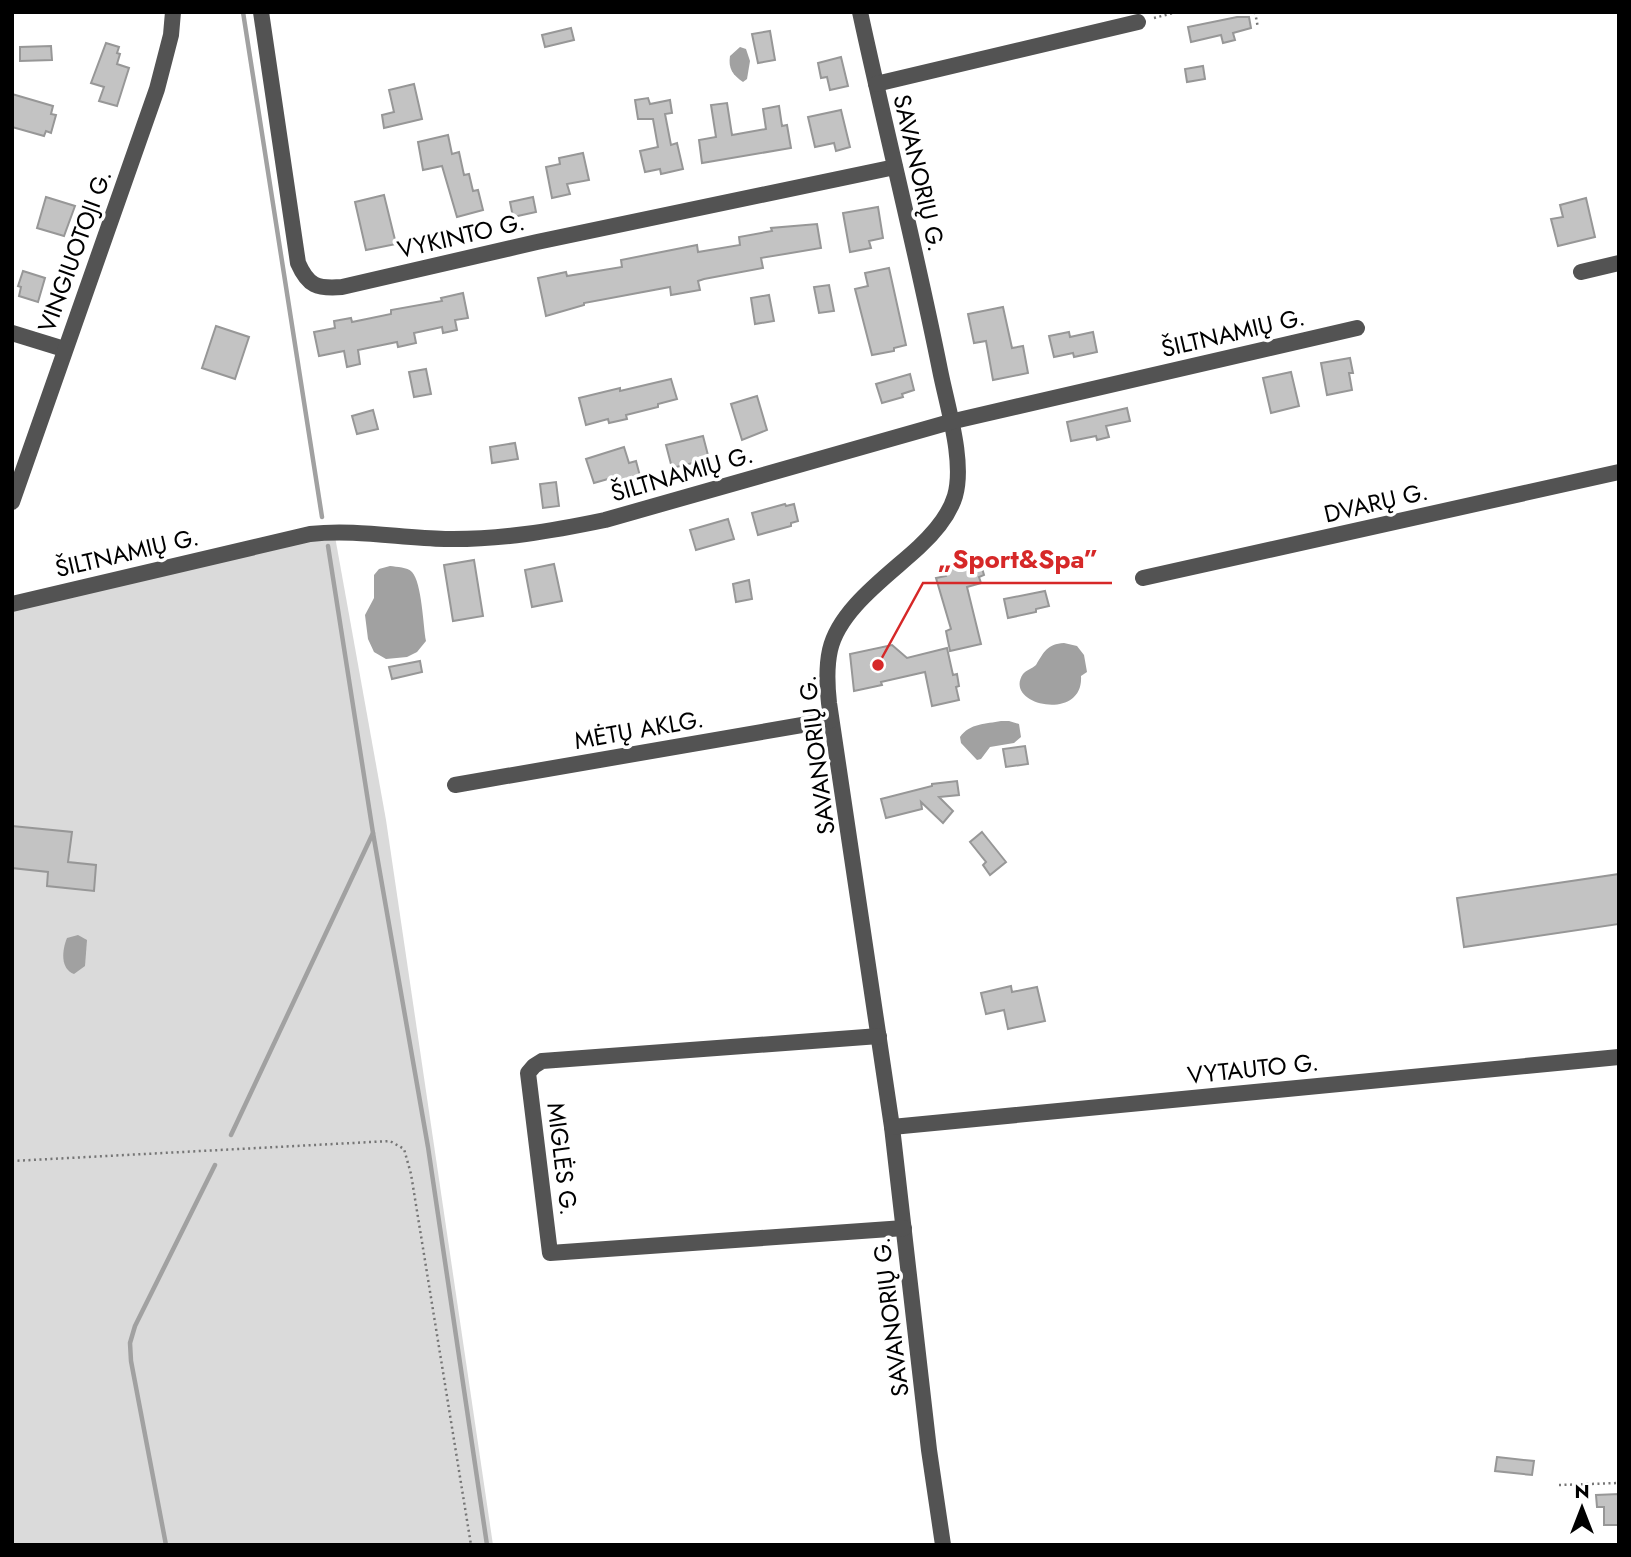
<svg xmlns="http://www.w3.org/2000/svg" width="1631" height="1557" font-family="Jost,sans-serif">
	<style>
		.green { fill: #dadada }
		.water { fill: #a1a1a1 }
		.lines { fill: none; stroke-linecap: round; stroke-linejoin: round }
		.stream { stroke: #a1a1a1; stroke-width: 4.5 }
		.building { fill: #c3c3c3; stroke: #979797; stroke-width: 2 }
		.path { stroke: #757575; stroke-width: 2.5; stroke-dasharray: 2 3.5; stroke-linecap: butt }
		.minor { stroke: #535353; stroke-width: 16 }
		.labels { text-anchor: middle; stroke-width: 7; stroke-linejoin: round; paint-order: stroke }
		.street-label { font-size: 24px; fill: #000; stroke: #fff }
		.leader { fill: none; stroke: #d62828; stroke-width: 2.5 }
		.callout-dot { fill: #d62828; stroke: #fff; stroke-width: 2.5 }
		.callout-label { font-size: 26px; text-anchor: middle; font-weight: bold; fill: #d62828; stroke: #fff; stroke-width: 7; stroke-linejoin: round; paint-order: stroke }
	</style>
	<rect width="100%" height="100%" fill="#fff"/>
	<path class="green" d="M334,531l52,289 107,725h-481v-941z"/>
	<g class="water">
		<path d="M740,47l6,2 4,12 -3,18 -4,3c-10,-7 -15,-13 -13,-26z"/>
		<path d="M390,566c7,1 17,1 22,6 10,11 11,53 14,69l-9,11 -10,5 -21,2 -12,-7 -6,-13 -3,-24 9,-17v-23l5,-6z"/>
		<path d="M1064,643l13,3 7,9 3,17 -6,4c3,47 -79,29 -58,-2 3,-4 9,-5 13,-9 8,-13 11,-21 28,-22z"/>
		<path d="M1001,721h8l10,3 2,13 -7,6 -24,4 -9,12 -4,1 -16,-17 -1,-6c10,-14 26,-13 41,-16z"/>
		<path d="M78,935l9,5 -2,26 -11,8c-14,-5 -12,-24 -7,-36z"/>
	</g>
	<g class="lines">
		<g class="stream">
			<path d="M243,12l79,505"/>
			<path d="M373,833l55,314 59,398"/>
			<path d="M231,1135l142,-302 -45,-287"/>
			<path d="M166,1545l-35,-184 -1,-18 5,-17 80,-161"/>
		</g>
	</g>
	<g class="building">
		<path d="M1237,17h12l2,11 -18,5 2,7 -12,3 -2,-8 -30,7 -3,-15z"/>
		<path d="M571,28l3,12 -29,7 -3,-12z"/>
		<path d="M770,31l5,29 -17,3 -6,-29z"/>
		<path d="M106,43l13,4 -2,6 3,1 -3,10 12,4 -12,38 -18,-5 5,-14 -13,-4z"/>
		<path d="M51,46l1,14 -32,1v-14z"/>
		<path d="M841,57l7,29 -18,4 -3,-13 -6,1 -3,-15z"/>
		<path d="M1203,66l2,13 -18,3 -2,-13z"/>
		<path d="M414,84l8,35 -38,9 -2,-13 12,-3 -5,-22z"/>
		<path d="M12,94l41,12 -2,8 5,1 -5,18 -5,-2 -2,5 -32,-9z"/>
		<path d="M648,98l2,6 20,-4 2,13 -7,1 6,31 6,-2 6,26 -22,5 -1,-5 -15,3 -5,-21 18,-4 -5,-28h-15l-3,-19z"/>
		<path d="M727,103l5,32 34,-6 -3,-20 16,-3 3,20 5,-1 4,23 -89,15 -3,-23 17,-3 -5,-32z"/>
		<path d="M841,110l9,37 -14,4 -2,-8 -19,4 -7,-30z"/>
		<path d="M448,135l4,19 7,-2 5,23 5,-1 4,17 5,-1 5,20 -26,7 -15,-51 -19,4 -5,-28z"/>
		<path d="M583,153l6,27 -22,4 3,10 -18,4 -6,-31 14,-3 -1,-6z"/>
		<path d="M384,195l12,49 -30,6 -11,-48z"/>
		<path d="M46,197l29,9 -11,30 -27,-8z"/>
		<path d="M533,197l3,15 -23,5 -3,-15z"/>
		<path d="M1586,198l9,39 -37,9 -7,-27 12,-2 -3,-12z"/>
		<path d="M878,207l5,31 -14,3 2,7 -21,4 -7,-39z"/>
		<path d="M817,224l4,24 -60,10 2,10 -59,11 -6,2 2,9 -29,5 -1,-8 -86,16v2l-38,11 -8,-38 28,-6 1,4 55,-9 -1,-7 76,-15 1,7 42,-7 -1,-8 33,-6 -1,-3z"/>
		<path d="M889,268l17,77 -12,3v3l-22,4 -17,-66 13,-3 -3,-13z"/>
		<path d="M23,271l22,7 -7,24 -19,-6 2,-9 -3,-1z"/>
		<path d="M829,285l5,26 -15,2 -5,-26z"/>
		<path d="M463,293l5,25 -13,2 2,10 -14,3 -1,-6 -28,6 2,10 -18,4 -1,-5 -39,8 2,14 -13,3 -3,-16 -25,5 -5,-24 21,-4 -1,-7 17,-3 1,4 39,-8v-4l51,-9 -1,-3z"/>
		<path d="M769,295l5,26 -19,3 -4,-26z"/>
		<path d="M1003,307l9,41 11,-2 5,27 -35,7 -7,-39 -12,2 -6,-29z"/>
		<path d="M216,326l33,11 -14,42 -33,-11z"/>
		<path d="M1069,332l1,5 23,-5 4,20 -23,5 -1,-4 -19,4 -5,-21z"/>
		<path d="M1350,358l3,15h-4l3,17 -25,5 -6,-32z"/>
		<path d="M426,369l5,25 -17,3 -5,-25z"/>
		<path d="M1291,372l8,34 -28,7 -8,-35z"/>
		<path d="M910,374l4,16 -12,4 1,3 -21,6 -6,-19z"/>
		<path d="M671,379l6,20 -19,5v3l-32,8 1,4 -18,4 -1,-4 -22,6 -7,-27 41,-10v3z"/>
		<path d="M757,396l10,34 -25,10 -11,-36z"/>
		<path d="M1127,408l3,13 -24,5 3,11 -12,3 -1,-4 -25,5 -4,-19z"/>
		<path d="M373,410l5,19 -21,5 -5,-18z"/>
		<path d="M703,436l6,23 -37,9 -6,-23z"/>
		<path d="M515,443l3,16 -26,4 -2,-16z"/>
		<path d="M624,447l5,16 7,-2 4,15 -23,7 -2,-6 -21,6 -8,-24z"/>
		<path d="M556,482l3,24 -16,2 -3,-24z"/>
		<path d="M785,504l1,2 8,-2 4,17 -7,2v3l-33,9 -6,-22z"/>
		<path d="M728,519l6,20 -38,11 -6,-20z"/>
		<path d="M474,560l9,56 -30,5 -9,-56z"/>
		<path d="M980,561l4,14 -5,2 2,6 -14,4 14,57 -31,7 -4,-20 5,-2 -15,-51 10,-2 -1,-6z"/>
		<path d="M554,564l8,37 -30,6 -7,-37z"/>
		<path d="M749,580l3,19 -16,3 -3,-18z"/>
		<path d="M1045,591l4,15 -13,3v3l-28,6 -4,-19z"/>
		<path d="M892,645l15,13 40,-10 6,27 4,-1 2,12 -3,1 3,13 -27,6 -7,-34 -44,10 1,3 -28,6 -4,-37z"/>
		<path d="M420,661l2,11 -30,7 -3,-12z"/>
		<path d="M1025,746l3,18 -22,3 -3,-18z"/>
		<path d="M957,781l2,14 -20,2 14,14 -10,12 -22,-21 1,7 -36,9 -5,-19 51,-13v-2z"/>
		<path d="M12,826l60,6 -4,30 28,3 -2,26 -47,-5 1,-14 -36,-4z"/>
		<path d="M982,832l24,30 -16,13 -7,-10 3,-3 -16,-20z"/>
		<path d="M1619,874v50l-155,23 -7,-49z"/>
		<path d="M1011,986l1,6 25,-5 8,34 -37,8 -4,-19 -18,4 -5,-21z"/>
		<path d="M1497,1457l37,4 -2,14 -37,-4z"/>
		<path d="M1619,1494v31h-15v-18h-7l-1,-12z"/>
	</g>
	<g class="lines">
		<g class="path">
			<path d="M1255,12l3,16"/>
			<path d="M1154,18l23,-6"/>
			<path d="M12,1161l378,-20 14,8 7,25 60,371"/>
			<path d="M1559,1485l60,-2"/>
		</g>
		<g class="minor">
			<path d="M261,12l37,251c10,23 19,26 44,24l195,-45 358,-75"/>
			<path d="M860,12c26,120 56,238 80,358 7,36 25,91 15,126 -6,20 -21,37 -36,51 -30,28 -80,62 -89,103 -4,18 -3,35 -1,53l63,424 37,323 14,95"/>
			<path d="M876,84l262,-62"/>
			<path d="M1581,272l38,-9"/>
			<path d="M12,333l52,16"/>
			<path d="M12,502l145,-413 14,-54 2,-23"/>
			<path d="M1143,578l476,-106"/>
			<path d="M12,604l298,-70c45,-5 90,4 135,5 55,1 107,-8 160,-19l345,-98 407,-94"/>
			<path d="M455,785l376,-65"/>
			<path d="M879,1036l-337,25 -8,5 -6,7 22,180 354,-25"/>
			<path d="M892,1127l727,-70"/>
		</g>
	</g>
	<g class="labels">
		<g class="street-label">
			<text transform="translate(919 173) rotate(77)" y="8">SAVANORIŲ G.</text>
			<text transform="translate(461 236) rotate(-13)" y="8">VYKINTO G.</text>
			<text transform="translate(75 251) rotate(-70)" y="8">VINGIUOTOJI G.</text>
			<text transform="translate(1233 333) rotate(-13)" y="8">ŠILTNAMIŲ G.</text>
			<text transform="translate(682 474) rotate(-16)" y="8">ŠILTNAMIŲ G.</text>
			<text transform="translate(1376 503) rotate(-13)" y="8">DVARŲ G.</text>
			<text transform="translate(127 553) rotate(-13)" y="8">ŠILTNAMIŲ G.</text>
			<text transform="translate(639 730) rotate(-10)" y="8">MĖTŲ AKLG.</text>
			<text transform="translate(817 755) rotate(-97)" y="8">SAVANORIŲ G.</text>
			<text transform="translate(1253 1069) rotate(-6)" y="8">VYTAUTO G.</text>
			<text transform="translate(562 1159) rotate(83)" y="8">MIGLĖS G.</text>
			<text transform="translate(891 1317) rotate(-97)" y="8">SAVANORIŲ G.</text>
		</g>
	</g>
	<path class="leader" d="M878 665L923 583H1112"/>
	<circle class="callout-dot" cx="878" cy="665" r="7"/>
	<g class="callout-label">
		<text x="1018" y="568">„Sport&amp;Spa”</text>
	</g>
	<rect width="1631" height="1557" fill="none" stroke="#000000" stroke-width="28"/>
	<g transform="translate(1582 1508)" stroke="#ffffff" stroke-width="5" paint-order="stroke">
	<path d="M0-5L12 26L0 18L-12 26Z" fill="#000000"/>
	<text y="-10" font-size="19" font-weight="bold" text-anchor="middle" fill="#000000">N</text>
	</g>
</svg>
